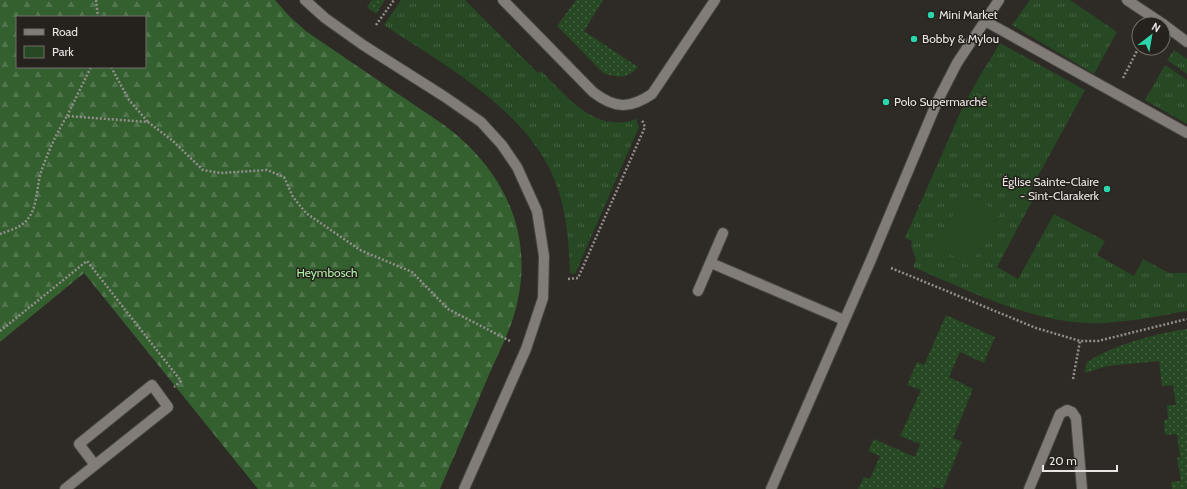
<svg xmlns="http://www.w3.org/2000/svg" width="1187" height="489" font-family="Cabin,sans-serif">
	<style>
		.grass { fill: url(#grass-tufts) }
		.forest { fill: url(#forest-firs); fill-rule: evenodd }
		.park { fill: #264822 }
		.garden { fill: url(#garden-dots) }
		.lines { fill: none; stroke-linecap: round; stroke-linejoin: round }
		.minor-casing { stroke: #494542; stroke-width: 12 }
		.path { stroke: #928f8b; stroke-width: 2.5; stroke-dasharray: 2 2; stroke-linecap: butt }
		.minor { stroke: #817c77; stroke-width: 10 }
		.poi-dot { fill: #2dd5ab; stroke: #25211c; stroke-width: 1.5 }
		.labels { text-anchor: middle; stroke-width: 3; stroke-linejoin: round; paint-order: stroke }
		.poi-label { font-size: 12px; fill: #e8e5e2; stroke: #25211c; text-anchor: start }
		.park-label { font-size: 12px; fill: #aef0a6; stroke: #25211c }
	</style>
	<defs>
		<pattern id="grass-tufts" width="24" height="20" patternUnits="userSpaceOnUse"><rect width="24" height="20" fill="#264822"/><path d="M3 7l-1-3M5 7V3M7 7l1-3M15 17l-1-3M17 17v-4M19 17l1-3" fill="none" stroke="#466242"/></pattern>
		<pattern id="forest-firs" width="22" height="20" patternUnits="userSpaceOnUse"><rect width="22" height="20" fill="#345f2f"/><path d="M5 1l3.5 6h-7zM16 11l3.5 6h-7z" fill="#51764d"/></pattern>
		<pattern id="garden-dots" width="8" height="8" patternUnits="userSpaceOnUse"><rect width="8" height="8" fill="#264822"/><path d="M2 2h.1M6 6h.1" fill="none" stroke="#466242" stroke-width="1.8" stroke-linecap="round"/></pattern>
	</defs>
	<rect width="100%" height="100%" fill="#2e2a26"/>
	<g class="grass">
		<path d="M401,0h64l73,73 3,-2c27,26 54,63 95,48l3,8 -64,147 -5,-1c-1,-27 -3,-55 -11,-81 -24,-78 -112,-125 -175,-167z"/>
		<path d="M1030,0h40l47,32 -23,42 -82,-49z"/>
		<path d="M1000,43l85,47 -59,108 6,3 -35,66 21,12 36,-65 51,27 -8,14 37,21 9,-17 26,14h18v38c-27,5 -54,10 -82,12 -65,4 -133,-31 -192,-56l3,-7 -5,-15 1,-4 -7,-3 55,-125 18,-34z"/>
		<path d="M1174,50l13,9v15l-20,-14z"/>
		<path d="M1165,65l22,15v44l-42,-24z"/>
	</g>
	<path class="forest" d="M0,0h275l15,17 17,15 137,93c58,43 90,106 73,179 -6,26 -19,50 -29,73 -16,38 -32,75 -48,112h-182l-174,-216 -84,69zM17,17h128v50h-128z"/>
	<path class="park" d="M965,193l35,20 -30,53 -34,-20z"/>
	<g class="garden">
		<path d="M372,0h13l-9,14 -9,-7z"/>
		<path d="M576,0h27l-19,31 54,36c-10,12 -21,11 -35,6l-46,-47z"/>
		<path d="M946,315l49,22 -11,26 -24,-11 -11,25 24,12 -20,49 9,4 -19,47 -9,-2 -1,2h-75l6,-12 6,2 10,-23 -12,-5 6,-12 41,18 5,-13 -20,-8 21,-46 -14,-5 10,-23 7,3z"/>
		<path d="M1187,329v160h-15l-1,-7 10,-1 -4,-23 3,-1 -3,-23 -12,1 -1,-15 4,-1 -1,-14h9l-3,-20 -11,1 -3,-25 -52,5 -22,7 2,-11c29,-18 66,-28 100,-33z"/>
	</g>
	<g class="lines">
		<defs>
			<g id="minor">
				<path d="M305,0l20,18 38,27 82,52 36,25 21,23 15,22 20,44 7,45 -1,42 -17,51 -62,140"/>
				<path d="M503,0l90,92c22,17 37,17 59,2l63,-94"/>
				<path d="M1127,0l36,24"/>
				<path d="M985,21l202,112"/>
				<path d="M1163,24l24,18"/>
				<path d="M711,263l133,57"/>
				<path d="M698,291l25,-58"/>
				<path d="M65,489l103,-82 -16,-22 -73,59 16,21"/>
				<path d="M771,489l99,-227 67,-160 20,-39 42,-63"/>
				<path d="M1029,489l31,-75 7,-4 5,2 4,6 6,71"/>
			</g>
		</defs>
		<use href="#minor" class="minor-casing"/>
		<g class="path">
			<path d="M96,0l2,17"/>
			<path d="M376,25l18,-25"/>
			<path d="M111,67l18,33 19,22"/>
			<path d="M1123,78l16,-31"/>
			<path d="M67,116l24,-49"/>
			<path d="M0,234c8,-3 19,-6 25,-12 13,-12 11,-34 16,-50 7,-20 15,-38 26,-56l81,6 25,19 30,29 18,3 46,-3 17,7 9,20 13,16 54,37 52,22 36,37 62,32"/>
			<path d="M891,268l145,60 44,13h18l89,-22"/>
			<path d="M568,279l10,-1 67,-151 -3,-7"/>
			<path d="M0,331l87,-70 94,120 -7,6"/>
			<path d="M1073,379l7,-38"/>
		</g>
		<use href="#minor" class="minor"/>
	</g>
	<g class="poi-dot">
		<circle cx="931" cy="15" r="4"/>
		<circle cx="914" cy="39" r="4"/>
		<circle cx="886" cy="102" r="4"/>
		<circle cx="1107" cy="189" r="4"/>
	</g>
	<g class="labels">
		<g class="poi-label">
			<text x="939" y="19">Mini Market</text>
			<text x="922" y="43">Bobby &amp; Mylou</text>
			<text x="894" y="106">Polo Supermarché</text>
			<text x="1099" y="186" text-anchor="end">Église Sainte-Claire<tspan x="1099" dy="14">- Sint-Clarakerk</tspan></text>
		</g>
		<g class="park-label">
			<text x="327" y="277">Heymbosch</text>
		</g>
	</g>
	<rect x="16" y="16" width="130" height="52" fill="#25211c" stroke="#736f6b"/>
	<rect x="24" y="29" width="20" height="6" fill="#817c77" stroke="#736f6b"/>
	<text x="52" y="36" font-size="12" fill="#e8e5e2">Road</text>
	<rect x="24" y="46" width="20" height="12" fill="#264822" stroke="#736f6b"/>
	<text x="52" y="56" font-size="12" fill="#e8e5e2">Park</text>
	<g transform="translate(1151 36) rotate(31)"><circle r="19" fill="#25211c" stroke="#736f6b"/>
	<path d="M0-3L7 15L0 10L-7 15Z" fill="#2dd5ab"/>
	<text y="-6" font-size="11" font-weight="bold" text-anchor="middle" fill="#e8e5e2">N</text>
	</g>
	<path d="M1043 465v6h74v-6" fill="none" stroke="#e8e5e2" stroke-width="2"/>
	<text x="1049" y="465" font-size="12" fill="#e8e5e2" stroke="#25211c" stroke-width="3" paint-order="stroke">20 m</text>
</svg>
